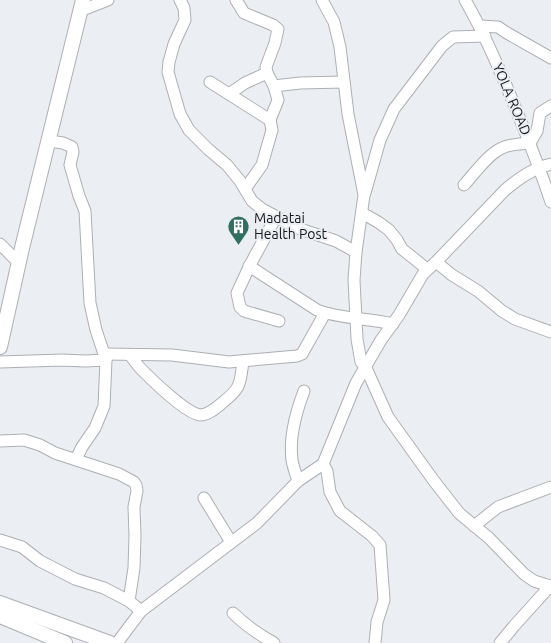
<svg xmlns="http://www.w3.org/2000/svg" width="551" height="643" font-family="Ubuntu,sans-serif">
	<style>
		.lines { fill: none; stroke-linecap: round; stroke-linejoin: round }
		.minor-casing { stroke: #acafb3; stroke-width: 13 }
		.major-casing { stroke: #acafb3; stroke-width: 16 }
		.minor { stroke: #fff; stroke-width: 11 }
		.major { stroke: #fff; stroke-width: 14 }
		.labels { text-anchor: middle; stroke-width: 4; stroke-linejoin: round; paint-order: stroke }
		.street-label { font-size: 14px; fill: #151718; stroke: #ebeff3 }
		.poi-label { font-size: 14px; fill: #151718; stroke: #ebeff3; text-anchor: start }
	</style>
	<rect width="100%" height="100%" fill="#ebeff3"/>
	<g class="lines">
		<defs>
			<g id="minor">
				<path d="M180,0l4,8 1,12 -11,24 -5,18 -1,10 12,42 9,16 19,19 19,16 13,16 12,20 10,8 38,20 36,12 20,11"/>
				<path d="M236,0l8,13 29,12 5,4 -3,14 -9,24 1,6 7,13 4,14 -8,20 2,10 -10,35 -17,24"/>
				<path d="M322,0l12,22 6,25 8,67 16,81 -8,57 -2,28 3,59 4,23 5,6 22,49 46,64 25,32 30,25 35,36 10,7 16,5"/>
				<path d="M465,0c18,31 32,63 46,97 14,34 28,69 40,105"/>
				<path d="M80,11l28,-11"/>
				<path d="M480,26l18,1 9,6 44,25"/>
				<path d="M210,82l60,38"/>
				<path d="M274,86l26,-3 44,-1"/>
				<path d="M229,94l16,-11 22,-10"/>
				<path d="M49,141l14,2 9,4 1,5 -3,13 9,31 6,15 5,92 6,27 10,30 -2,46 -9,22 -13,19 -6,12"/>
				<path d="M464,185c10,-11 24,-31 38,-37 8,-4 19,-4 28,-5l7,-12 3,-18 11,-7"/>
				<path d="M365,193l15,-53 14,-31 48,-63 11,-9 32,-1"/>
				<path d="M362,213l16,9 11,8 8,10 5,9 25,20"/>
				<path d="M276,217l-26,48 -13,28 3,14 4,4 35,10"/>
				<path d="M0,244l19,19"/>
				<path d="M436,262l16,13 26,16 24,20 13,8 36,13"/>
				<path d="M249,266l68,44c23,9 51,8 76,14"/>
				<path d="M105,354l67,1 57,7 68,-6 5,-2 23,-41"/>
				<path d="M130,355c4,5 7,10 12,15 10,10 44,43 58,45 8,0 16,-7 22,-12 19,-15 18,-18 21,-42"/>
				<path d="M0,362l62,-2 23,1 21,-1"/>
				<path d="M0,441l24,-1 16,5 15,8 64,21 15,8 2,3 1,6 -3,16 1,29 -1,32 -5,33"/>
				<path d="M323,464l4,7 3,21 10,19 32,25 8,9 4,55 -7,22 -2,21"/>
				<path d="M298,481c-2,-7 -5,-14 -6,-21 -3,-23 4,-48 12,-69"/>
				<path d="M204,498l27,44"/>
				<path d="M474,526l24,-19 53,-20"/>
				<path d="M0,540l22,7 18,14 35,18 29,9 25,13 12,10"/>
				<path d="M233,613c12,12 25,21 41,30"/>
				<path d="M117,643l24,-32 116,-88 41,-42 25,-17 33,-81 25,-43 18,-25 24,-41 13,-12 69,-72c14,-12 28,-22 46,-26"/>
				<path d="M500,643l14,-17 37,-41"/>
			</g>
			<g id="major">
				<path d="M0,347l22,-99 61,-248"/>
				<path d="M0,603l110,40"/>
				<path d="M0,616l65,27"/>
			</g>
		</defs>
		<use href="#minor" class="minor-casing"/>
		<use href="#major" class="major-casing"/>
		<use href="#minor" class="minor"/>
		<use href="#major" class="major"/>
	</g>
	<defs>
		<symbol id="building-pin" viewBox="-11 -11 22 30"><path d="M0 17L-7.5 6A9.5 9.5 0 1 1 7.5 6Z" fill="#2f7060" stroke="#ebeff3"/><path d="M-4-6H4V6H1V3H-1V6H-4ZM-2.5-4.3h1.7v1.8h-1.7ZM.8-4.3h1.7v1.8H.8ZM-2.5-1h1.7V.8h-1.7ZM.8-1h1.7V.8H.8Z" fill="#fff"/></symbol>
	</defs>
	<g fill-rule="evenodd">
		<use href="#building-pin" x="226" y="214" width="25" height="34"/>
	</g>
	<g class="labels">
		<g class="street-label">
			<text transform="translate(512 99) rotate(67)" y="5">YOLA ROAD</text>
		</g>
		<g class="poi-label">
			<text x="254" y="223">Madatai<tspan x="254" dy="16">Health Post</tspan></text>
		</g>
	</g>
</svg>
